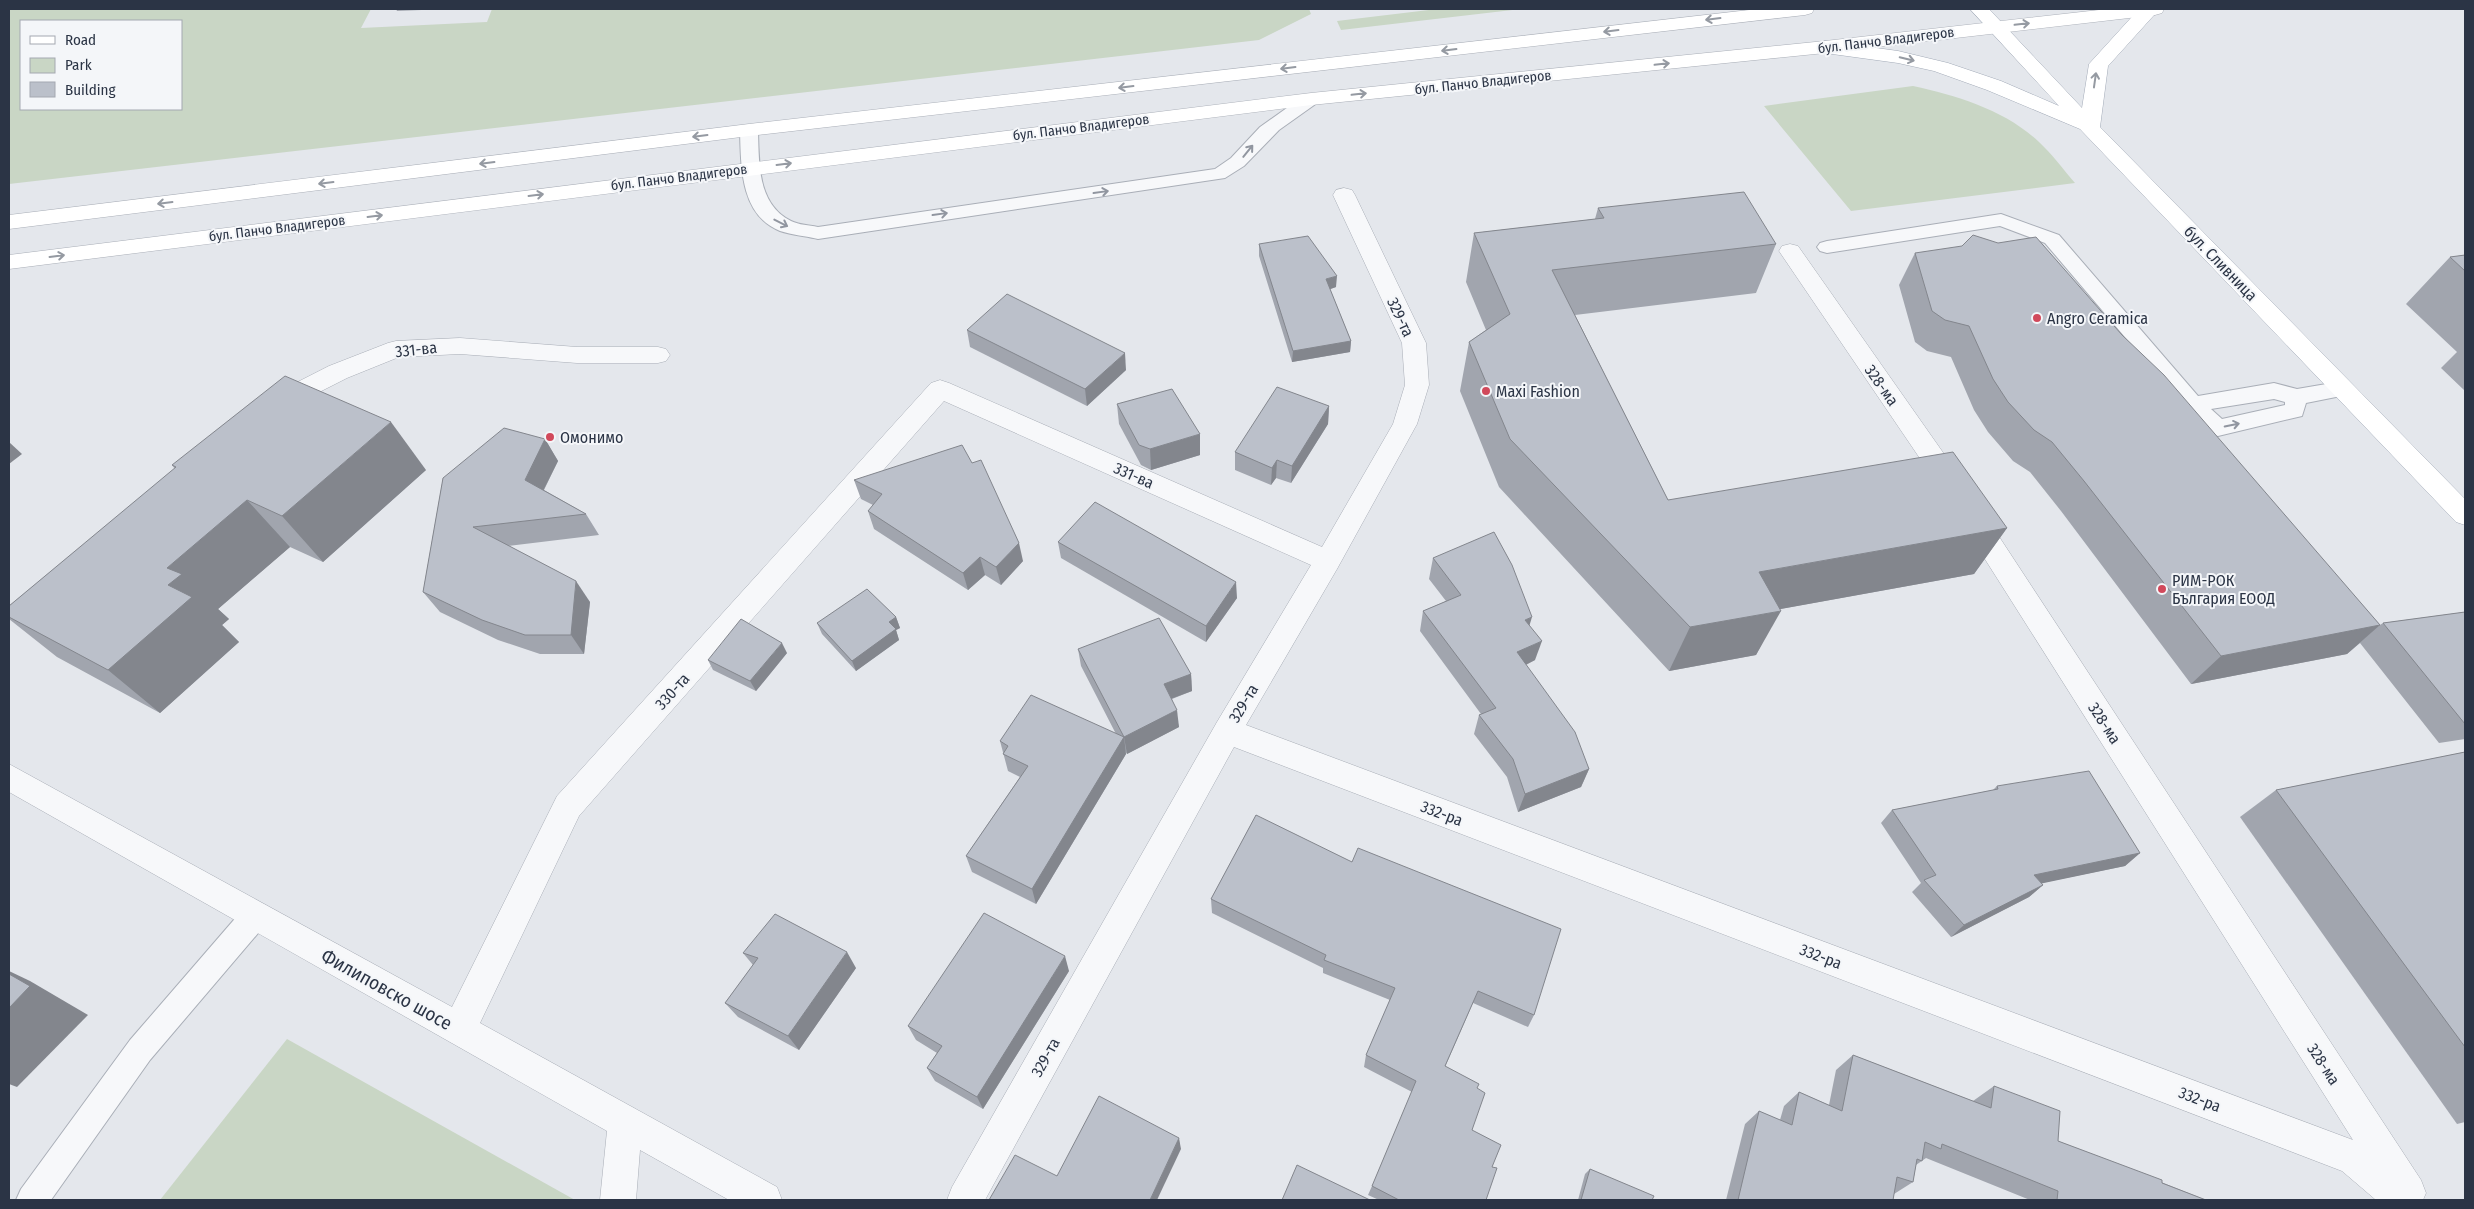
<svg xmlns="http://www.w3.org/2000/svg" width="2474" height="1209" font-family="'Fira Sans Condensed',sans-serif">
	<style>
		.green { fill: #c9d6c5; fill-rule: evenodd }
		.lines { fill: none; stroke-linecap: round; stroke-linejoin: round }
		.lane-casing { stroke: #a9aeb7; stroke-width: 2 }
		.street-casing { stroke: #a9aeb7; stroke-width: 1 }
		.secondary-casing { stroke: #a9aeb7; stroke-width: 1 }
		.primary-casing { stroke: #a3abb8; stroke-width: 1 }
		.lane { fill: #f7f8fa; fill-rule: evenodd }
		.street { fill: #f7f8fa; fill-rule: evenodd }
		.secondary { fill: #fff; fill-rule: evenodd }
		.primary { fill: #fff; fill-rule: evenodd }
		.wall { fill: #a1a5ae }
		.shaded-wall { fill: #83868d }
		.building { fill: #bbc0ca; stroke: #83868d }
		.oneway { stroke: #959aa2 }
		.oneway2 { stroke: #9196a0 }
		.poi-dot { fill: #d1495b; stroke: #f4f6f9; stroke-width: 2 }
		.labels { text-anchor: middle; stroke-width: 4; stroke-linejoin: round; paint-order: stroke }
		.far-street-label { font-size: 14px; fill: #2b3445; stroke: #f4f6f9 }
		.street-label { font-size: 16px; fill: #2b3445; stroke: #f4f6f9 }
		.poi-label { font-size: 16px; fill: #2b3445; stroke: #f4f6f9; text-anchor: start }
		.near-street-label { font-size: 19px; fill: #2b3445; stroke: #f4f6f9 }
	</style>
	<rect width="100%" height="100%" fill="#e4e7ec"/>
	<g class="green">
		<path d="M9,9h362l-10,19 126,-6 5,-13h817l2,5 -52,26 -1250,144zM21,21h160v88h-160z"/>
		<path d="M1437,9h84l-180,21 -4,-9z"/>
		<path d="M1913,86c45,10 92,24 126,56 13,12 24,27 36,41l-224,28 -87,-105z"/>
		<path d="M287,1039l288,161h-415z"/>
	</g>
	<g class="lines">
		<defs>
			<g id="lane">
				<path d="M1311,94l6,1 3,4 -3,4 -38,27 -35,36 -19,12 -407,61c-12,-3 -26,-4 -38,-8 -40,-16 -39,-65 -40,-101l3,-4h12l3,4c1,33 -1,74 33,91 8,4 18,4 27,6l397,-58 16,-11 29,-31 45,-32z"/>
				<path d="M2001,214l58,21 139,161 76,-13 23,6 47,-8 7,3 3,5 -3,5 -45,9 -4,13 -84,20 -8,-2 -24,-25 -141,-166 -45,-17 -173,27 -7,-2 -3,-4 3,-4 7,-2zM2274,399l11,3v3l-63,14 -11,-10z"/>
				<path d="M255,903l10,4 4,9 -4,9 -115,135 -99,140h-35l5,-11 109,-149 115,-133z"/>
			</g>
			<g id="street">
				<path d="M1344,188l8,2 3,5 71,148 3,42 -12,39 -80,145 -91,156 1107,415 -415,-655 -159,-234 3,-5 8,-2 8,2 158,225 465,709 5,13 -3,7h-47l-34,-29 -1108,-424 -249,453h-38l5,-13 265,-465 94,-157 -367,-164 -365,415 -99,207 297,164 5,13h-53l-89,-50 -4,50h-36l7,-69 -598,-339v-28l443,243 105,-211 374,-413 9,-3 9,3 373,164 71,-123 12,-39 -3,-42 -69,-148 3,-5z"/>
				<path d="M460,338l117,9h81l8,2 4,6 -4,6 -8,2h-81l-117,-9 -61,3 -52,21 -63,32 -9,3 -9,-3 -3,-6 3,-6 63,-32 59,-23 8,-2z"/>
			</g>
			<g id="secondary">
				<path d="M1758,9h56l-2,4 -7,2 -1056,121 -740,93v-14l740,-91z"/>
				<path d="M2108,9h56l-2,4 -7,2 -330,38 -514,52 -1302,164v-14l1302,-162 514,-52z"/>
			</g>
			<g id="primary">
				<path d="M1788,9h20c-4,7 -11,7 -19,5z"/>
				<path d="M1970,9h19l93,99 7,-44 50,-55h17l-1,5 -47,52 -8,61 365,372v26l-9,-3 -376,-393 -93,-39 -53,-19 -36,-8 -73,-10 -7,-2 -3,-4 3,-4 7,-2 73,10 50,12 53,18 58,25z"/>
			</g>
		</defs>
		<use href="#lane" class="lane-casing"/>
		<use href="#street" class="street-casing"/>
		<use href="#secondary" class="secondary-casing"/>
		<use href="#primary" class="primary-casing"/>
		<use href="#lane" class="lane"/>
		<use href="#street" class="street"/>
		<use href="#secondary" class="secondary"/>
		<use href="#primary" class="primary"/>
	</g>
	<g class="wall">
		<path d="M396,9h50l-49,2z"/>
		<path d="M1598,208l178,36 -20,49 -181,22 93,185 339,28 -33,46 -194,35 -24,46 -87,16 -170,-184 -39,-96 9,-49 17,-12 -20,-48 8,-49 121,-14z"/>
		<path d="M1259,244l77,43 -6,2 21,52 -1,11 -58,10 -33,-106z"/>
		<path d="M1915,253l207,82 258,290 3,-2 82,-11v127l-26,4 -79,-100 -13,11 -156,30 -130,-173 -31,-39 -17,-11 -25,-29 -14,-22 -23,-53 -24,-6 -12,-9 -16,-57z"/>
		<path d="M2465,255v136l-24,-23 16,-16 -51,-48 44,-47z"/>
		<path d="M967,330l159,40 -39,36 -117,-59z"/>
		<path d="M1117,404l83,51 -49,15 -10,-5 -22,-41z"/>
		<path d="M1329,406l-1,18 -37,59 -15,-5 -5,7 -36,-15v-18z"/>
		<path d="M545,439l13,22 -14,29 42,24 13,21 -91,11 82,56 -6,52h-44l-42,-14 -58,-28 -17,-20 20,-114z"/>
		<path d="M172,465l254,5 -103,92 -33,-15 -72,62 11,10 -7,6 17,17 -79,71 -103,-56 -48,-38v-13l166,-137z"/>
		<path d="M854,480l169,81 -22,24 -16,-10 -17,15 -94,-61 -6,-18 5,-6 -12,-6z"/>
		<path d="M1058,542l179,56 -31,44 -145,-84z"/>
		<path d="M1433,558l96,67 6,35 -9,5 63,104 -8,18 -63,25 -11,-35 -33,-43 5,-19 2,-1 -61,-83 3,-20 23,-10 -17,-22z"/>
		<path d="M896,617l4,11 -4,2 3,10 -43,31 -34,-37 -5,-11z"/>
		<path d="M1078,649l113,25 1,17 -20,8 7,28 -52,27 -2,-3 1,3 -90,150 -64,-32 -6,-16 54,-79 -12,-6 -8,-30 116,-7 -35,-68z"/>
		<path d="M787,653l-31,38 -43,-21 -5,-10z"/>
		<path d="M2465,752v370l-8,2 -217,-307 36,-27z"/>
		<path d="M1997,786l143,67 -15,13 -84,17 2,2 -14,12 -78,40 -39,-45 9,-9 -40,-60 11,-13 101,-20z"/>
		<path d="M1256,815l278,200 -6,12 -55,-24 -28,64 32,21 -5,42 20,37 -6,33h-107l-11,-5 4,-9 40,-94 -48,-25 2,-12 24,-55 -67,-27v-5l-111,-55 -1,-14z"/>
		<path d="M743,953l113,15 -57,82 -61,-33 -13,-14 28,-38z"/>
		<path d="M1069,971l-86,138 -48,-28 -8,-13 10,-15 -21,-13 -8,-14z"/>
		<path d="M1853,1055l120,46 21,-15 64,55 148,59h-176l-104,-42 -10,7 -3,17 -19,12 -1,6h-167l19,-76 14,-13 21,9 4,-14 15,-14 30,13 7,-35z"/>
		<path d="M1590,1169l62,31h-74l7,-26z"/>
	</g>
	<g class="shaded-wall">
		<path d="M1337,276l-1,11 -11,4 1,-12z"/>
		<path d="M1351,341l-1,11 -58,10 1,-11z"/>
		<path d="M1125,353l1,17 -39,36 -2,-17z"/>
		<path d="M1329,406l-1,18 -37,59 1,-17z"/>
		<path d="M391,422l35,48 -103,92 -41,-46z"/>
		<path d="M1200,434v21l-49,15 -1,-21z"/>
		<path d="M545,439l13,22 -20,40 -13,-21z"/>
		<path d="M9,442l13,12 -13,10z"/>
		<path d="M1277,460l-1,18 -5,7 1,-17z"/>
		<path d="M247,500l43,47 -72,62 11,10 -7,6 17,17 -79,71 -52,-43 60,-85 -1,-17z"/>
		<path d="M2007,528l-33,46 -238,43 23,-45z"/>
		<path d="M1019,543l4,18 -22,24 -5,-18z"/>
		<path d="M980,557l5,18 -17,15 -5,-17z"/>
		<path d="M576,581l14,21 -6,52 -13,-19z"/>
		<path d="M1236,582l1,16 -31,44v-16z"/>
		<path d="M1781,611l-25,44 -87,16 21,-44z"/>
		<path d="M896,617l4,11 -4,2 3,10 -43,31 -4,-10 37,-39z"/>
		<path d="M1532,617l-6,20 -1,-17z"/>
		<path d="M2380,625l-33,29 -156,30 30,-28z"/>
		<path d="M1542,641l-7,19 -24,12 6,-20z"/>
		<path d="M782,643l5,10 -31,38 -6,-10z"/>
		<path d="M1191,674l1,17 -27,10 -1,-17z"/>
		<path d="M1177,710l2,17 -52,27 -3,-17z"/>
		<path d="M1124,737l2,17 -90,150 -4,-15z"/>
		<path d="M1589,769l-8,18 -63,25 7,-18z"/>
		<path d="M2140,853l-15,13 -105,22 14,-13z"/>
		<path d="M2043,885l-14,12 -78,40 13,-12z"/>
		<path d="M847,952l9,16 -57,82 -11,-14z"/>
		<path d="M1065,956l4,15 -86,138 -6,-12z"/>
		<path d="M9,971l21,10 58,34 -71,72 -8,-3z"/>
		<path d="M1179,1138l2,11 -24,51h-7z"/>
	</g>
	<g class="building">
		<path d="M1744,192l32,52 -224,26 116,230 285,-48 54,76 -248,44 22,39 -91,16 -180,-188 -41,-97 41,-28 -36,-81 130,-15 -6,-10z"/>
		<path d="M1973,235l25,8 38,-6 86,98 42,40 216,250 -159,31 -137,-175 -32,-39 -18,-12 -26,-28 -15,-23 -24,-53 -24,-6 -13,-9 -17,-58 47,-7z"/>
		<path d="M1308,236l29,40 -11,3 25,62 -58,10 -34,-107z"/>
		<path d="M2465,255v16l-15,-14z"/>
		<path d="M1007,294l118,59 -40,36 -118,-59z"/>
		<path d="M285,376l106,46 -109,94 -35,-16 -80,68 15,6 -14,11 24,12 -84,73 -99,-53v-11l167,-139 -4,-2z"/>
		<path d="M1277,387l52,19 -37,60 -15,-6 -5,8 -37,-16z"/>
		<path d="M1172,389l28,45 -50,15 -11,-4 -22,-41z"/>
		<path d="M504,428l41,11 -20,41 61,34 -113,13 103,54 -5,54h-46l-43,-15 -59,-28 20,-114z"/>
		<path d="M962,445l10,18 9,-3 38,83 -23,24 -16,-10 -17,16 -95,-62 14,-17 -28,-14z"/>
		<path d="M1095,502l141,80 -30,44 -148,-84z"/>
		<path d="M1494,532l18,33 20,52 -7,3 17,21 -25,11 58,80 14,37 -64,25 -12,-35 -34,-44 17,-7 -73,-97 38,-16 -28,-37z"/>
		<path d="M867,589l29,28 -7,5 7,7 -44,32 -35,-38z"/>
		<path d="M2465,612v112l-82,-101z"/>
		<path d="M1159,618l32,56 -27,10 13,26 -53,27 -46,-88z"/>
		<path d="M741,619l41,24 -32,38 -42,-21z"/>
		<path d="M1031,695l93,42 -92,152 -66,-33 62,-90 -25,-12 5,-8 -8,-5z"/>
		<path d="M2465,752v295l-189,-257z"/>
		<path d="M2089,771l51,82 -106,22 9,10 -79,40 -40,-45 12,-5 -44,-65 106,-21 -1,-3z"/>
		<path d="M1256,815l96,47 6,-14 203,81 -27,86 -56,-24 -33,75 34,18 -2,4 8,5 -13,37 29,15 -9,22 5,1 -11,32h-87l-27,-14 44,-105 -50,-26 29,-67 -71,-28 2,-5 -115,-56z"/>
		<path d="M984,913l81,43 -88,141 -50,-29 15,-22 -34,-20z"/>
		<path d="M775,914l72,38 -59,84 -63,-33 33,-45 -15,-5z"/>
		<path d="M9,974l21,12 -21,22z"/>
		<path d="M1853,1055l138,53 3,-22 66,25 -2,30 104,39v3l44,17h-149l1,-9 -116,-47 -1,5 -16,-7 -3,19 -5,-2 -4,23 -16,-5 -4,23h-155l21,-89 33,14 7,-33 43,19z"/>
		<path d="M1099,1096l80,42 -29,62h-161l26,-45 42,21z"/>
		<path d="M1297,1165l73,35h-88z"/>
		<path d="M1590,1169l64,27 -2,4h-71z"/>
	</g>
	<defs><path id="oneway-shaft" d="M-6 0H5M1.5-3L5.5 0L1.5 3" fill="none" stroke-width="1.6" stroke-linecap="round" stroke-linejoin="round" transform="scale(1.25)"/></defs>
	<g class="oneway">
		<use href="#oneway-shaft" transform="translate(1713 19) rotate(173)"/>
		<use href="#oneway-shaft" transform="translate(2022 24) rotate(-6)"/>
		<use href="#oneway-shaft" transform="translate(1611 31) rotate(173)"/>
		<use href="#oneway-shaft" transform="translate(1449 50) rotate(173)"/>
		<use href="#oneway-shaft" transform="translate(1907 59) rotate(13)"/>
		<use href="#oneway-shaft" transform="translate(1662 64) rotate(-6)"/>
		<use href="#oneway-shaft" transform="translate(1288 68) rotate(173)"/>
		<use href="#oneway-shaft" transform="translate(2095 80) rotate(-82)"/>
		<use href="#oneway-shaft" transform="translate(1126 87) rotate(173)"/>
		<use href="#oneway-shaft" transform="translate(1359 94) rotate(-6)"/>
		<use href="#oneway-shaft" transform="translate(700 136) rotate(173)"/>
		<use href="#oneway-shaft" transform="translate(487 163) rotate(173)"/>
		<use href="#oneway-shaft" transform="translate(784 164) rotate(-7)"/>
		<use href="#oneway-shaft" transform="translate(326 183) rotate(173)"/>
		<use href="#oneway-shaft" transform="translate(536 195) rotate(-7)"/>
		<use href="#oneway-shaft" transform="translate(165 203) rotate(173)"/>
		<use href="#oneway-shaft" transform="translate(375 216) rotate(-7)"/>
		<use href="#oneway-shaft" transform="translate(57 256) rotate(-7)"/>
	</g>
	<g class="oneway2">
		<use href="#oneway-shaft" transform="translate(1248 151) rotate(-51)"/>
		<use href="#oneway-shaft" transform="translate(1101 192) rotate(-8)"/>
		<use href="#oneway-shaft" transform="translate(940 214) rotate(-8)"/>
		<use href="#oneway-shaft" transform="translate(781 223) rotate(27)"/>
		<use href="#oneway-shaft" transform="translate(2232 425) rotate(-12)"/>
	</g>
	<g class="poi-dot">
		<circle cx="2037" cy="318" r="5"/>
		<circle cx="1486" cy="391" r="5"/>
		<circle cx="550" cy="437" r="5"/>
		<circle cx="2162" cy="589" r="5"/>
	</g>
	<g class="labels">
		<g class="far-street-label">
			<text transform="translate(1886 40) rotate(-7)" y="5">бул. Панчо Владигеров</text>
			<text transform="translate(1483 82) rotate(-6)" y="5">бул. Панчо Владигеров</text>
			<text transform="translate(1081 127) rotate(-7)" y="5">бул. Панчо Владигеров</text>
			<text transform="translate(679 177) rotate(-7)" y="5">бул. Панчо Владигеров</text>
			<text transform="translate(277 228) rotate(-7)" y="5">бул. Панчо Владигеров</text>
		</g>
		<g class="street-label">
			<text transform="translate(2221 263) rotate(46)" y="6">бул. Сливница</text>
			<text transform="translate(1401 317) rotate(65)" y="6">329-та</text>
			<text transform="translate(416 349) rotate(-6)" y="6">331-ва</text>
			<text transform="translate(1882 385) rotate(55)" y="6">328-ма</text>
			<text transform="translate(1134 475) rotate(24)" y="6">331-ва</text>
			<text transform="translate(672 691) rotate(-48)" y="6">330-та</text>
			<text transform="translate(1243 703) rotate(-59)" y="6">329-та</text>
			<text transform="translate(2105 723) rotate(57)" y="6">328-ма</text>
			<text transform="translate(1442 813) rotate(21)" y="6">332-ра</text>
			<text transform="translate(1821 956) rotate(21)" y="6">332-ра</text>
			<text transform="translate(1045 1057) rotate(-61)" y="6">329-та</text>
			<text transform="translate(2324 1064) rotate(57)" y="6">328-ма</text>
			<text transform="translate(2200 1099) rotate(21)" y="6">332-ра</text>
		</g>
		<g class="poi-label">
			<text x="2047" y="324">Angro Ceramica</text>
			<text x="1496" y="397">Maxi Fashion</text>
			<text x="560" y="443">Омонимо</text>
			<text x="2172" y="586">РИМ-РОК<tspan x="2172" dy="18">България ЕООД</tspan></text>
		</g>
		<g class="near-street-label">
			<text transform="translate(387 989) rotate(29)" y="7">Филиповско шосе</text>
		</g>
	</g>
	<rect width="2474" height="1209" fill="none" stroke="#2b3445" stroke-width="20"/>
	<rect x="20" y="20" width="162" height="90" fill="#f4f6f9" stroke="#a4a8b1"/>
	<rect x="30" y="36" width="25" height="8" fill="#ffffff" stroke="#a4a8b1"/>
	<text x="65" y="45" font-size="15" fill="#2b3445">Road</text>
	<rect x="30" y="58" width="25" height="15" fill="#c9d6c5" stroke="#a4a8b1"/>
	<text x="65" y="70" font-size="15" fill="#2b3445">Park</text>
	<rect x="30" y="82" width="25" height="15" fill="#bbc0ca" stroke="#a4a8b1"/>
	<text x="65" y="95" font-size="15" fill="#2b3445">Building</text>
</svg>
